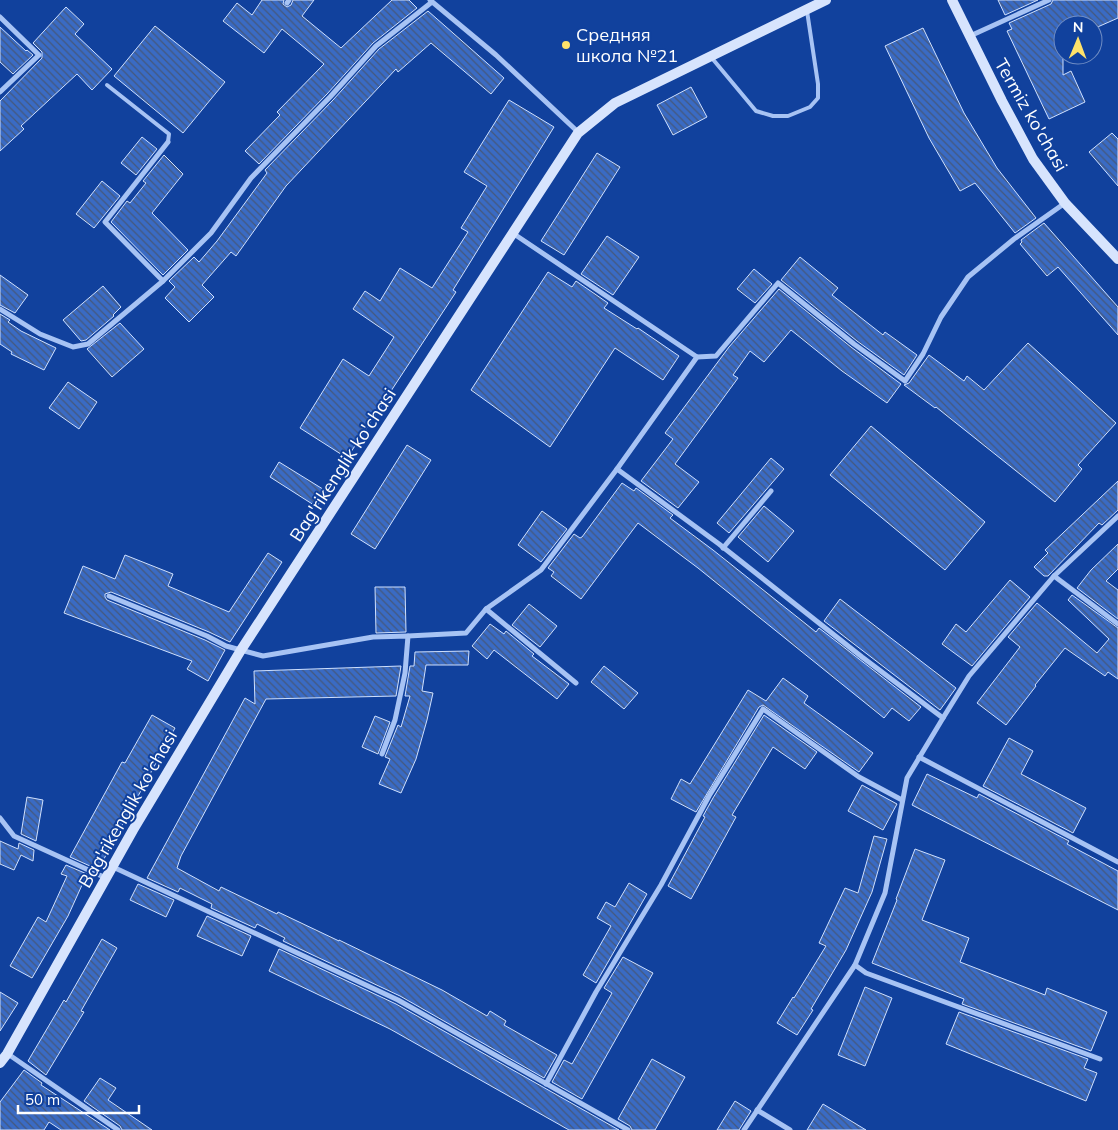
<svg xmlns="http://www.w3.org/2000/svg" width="1118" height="1130" font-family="Mulish,sans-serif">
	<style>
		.building { fill: url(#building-back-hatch); stroke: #cfe0fe }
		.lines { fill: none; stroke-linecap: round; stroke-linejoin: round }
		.service { stroke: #a7c3f4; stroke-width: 4 }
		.minor { stroke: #a7c3f4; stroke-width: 5 }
		.secondary { stroke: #d7e4fd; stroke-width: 10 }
		.poi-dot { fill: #ffe26a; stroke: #11419d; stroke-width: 2 }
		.labels { text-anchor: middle; stroke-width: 4; stroke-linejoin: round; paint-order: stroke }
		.poi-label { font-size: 18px; fill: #fff; stroke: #11419d; text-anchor: start }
		.street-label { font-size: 18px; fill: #fff; stroke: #11419d }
	</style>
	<defs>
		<pattern id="building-back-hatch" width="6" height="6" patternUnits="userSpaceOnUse" patternTransform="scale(1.25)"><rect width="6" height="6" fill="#3a6bc4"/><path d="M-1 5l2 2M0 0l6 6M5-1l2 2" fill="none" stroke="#45587c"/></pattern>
	</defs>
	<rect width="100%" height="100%" fill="#11419d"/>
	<g class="building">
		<path d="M262,0h22l-1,4 4,3 4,-2 2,-5h21l-12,16 39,32 51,-48h17l8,8 -44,35 -46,51 -68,70 -14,-13 35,-36 -3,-3 47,-48 -42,-35 -18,24 -41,-32 14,-18 15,12z"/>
		<path d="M998,0h40l-33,15z"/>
		<path d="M1053,0h65v18l-25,11v-4h-30v50l8,-4 14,31 -36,17 -42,-88 5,-2 -3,-6 42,-19z"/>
		<path d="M66,7l18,17 -9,10 37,35 -20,21 -15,-16 -56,52 3,3 -24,22v-50l42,-43v-6l-9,-9z"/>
		<path d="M428,11l76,67 -13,16 -60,-51 -33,29 -2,-3 -110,117 -50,70 -5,-4 -29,33 12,12 -25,25 -24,-24 10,-11 -6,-6 25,-24 5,5 18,-21 50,-68 -2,-3 68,-70 46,-51z"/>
		<path d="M155,26l70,56 -42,51 -69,-57z"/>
		<path d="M0,27l26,24 1,-1 6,5 -20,19 -13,-12z"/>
		<path d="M923,28l41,85 33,55 39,50 -21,15 -40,-50 -15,8 -31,-53 -44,-92z"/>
		<path d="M691,87l16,30 -34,18 -16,-30z"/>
		<path d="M509,100l45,27 -101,163 3,2 -109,166 -47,-30 43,-69 26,17 25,-39 -41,-28 12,-18 15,10 20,-33 32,20 36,-56 -7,-4 26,-42 -23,-14z"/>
		<path d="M1112,133l6,6v47l-29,-34z"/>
		<path d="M142,137l15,12 -21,26 -15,-12z"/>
		<path d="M597,153l23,14 -56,88 -23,-14z"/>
		<path d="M164,155l19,19 -31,39 36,37 -25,25 -52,-53 16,-21 3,2 16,-20 -3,-2z"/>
		<path d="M102,181l18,15 -26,32 -18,-14z"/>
		<path d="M1044,223l74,84v28l-60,-68 -11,9 -27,-32 2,-2 -1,-2z"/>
		<path d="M607,236l32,21 -26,38 -32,-21z"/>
		<path d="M800,257l38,31 -6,7 51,40 2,-3 32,23 -13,20 -47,-34 -76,-61z"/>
		<path d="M754,269l18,15 -17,19 -18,-14z"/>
		<path d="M548,272l24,15 4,-6 32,22 -4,5 33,21 1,-1 41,28 -16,24 -48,-32 -65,99 -79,-57z"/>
		<path d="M0,275l28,20 -13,18 -15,-8z"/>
		<path d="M103,286l18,21 -8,8 1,1 -28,24 -5,1 -18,-21z"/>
		<path d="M779,289l72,58 50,37 -14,19 -45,-32 -51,-41 -27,32 -14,-11 -17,24 5,3 -63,86 24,18 -21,26 -37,-27 32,-42 -8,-6 64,-86z"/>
		<path d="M0,314l10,6 -2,2 13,9 35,17 -12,22 -33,-16 1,-2 -12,-8z"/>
		<path d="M120,323l24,26 -32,28 -25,-28z"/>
		<path d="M1028,343l88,80 -38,42 4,4 -27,33 -119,-95 -1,1 -31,-23 5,-2 20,-28 35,26 3,-5 17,14z"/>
		<path d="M68,382l29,20 -18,27 -30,-21z"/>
		<path d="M871,426l114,96 -40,48 -115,-95z"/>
		<path d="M407,445l24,15 -56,89 -24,-15z"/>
		<path d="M771,458l13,11 -55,64 -12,-10z"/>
		<path d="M279,462l47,29 -9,16 -47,-30z"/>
		<path d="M1118,481v29l-16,15 -3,-2 -51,53h-4l-10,-9 14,-14 -3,-3z"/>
		<path d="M622,483l12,8 2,-3 37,27 -3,3 43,32 103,82 3,-4 102,79 -12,14 -17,-13 -8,10 -186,-150 -60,-45 -57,76 -30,-23 3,-4 -6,-4 26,-34 6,4 2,-1z"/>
		<path d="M764,506l30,25 -26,31 -30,-25z"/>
		<path d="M542,511l25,18 -26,33 -23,-17z"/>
		<path d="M1118,544v25l-12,12 12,9v29l-41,-31 14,-18z"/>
		<path d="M268,553l14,9 -52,80 -21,-10 -98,-40 -6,2v3l2,3 98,40 20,10 -17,31 -21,-12 5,-8 -128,-48 19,-47 32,13 10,-24 48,19 -5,12 61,26z"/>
		<path d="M1010,580l20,17 -58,69 -30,-22 14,-20 10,8z"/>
		<path d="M375,587h30l1,45 -30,1z"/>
		<path d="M1072,595l46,33v51l-10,-7 -3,4 -40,-28 -30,37 1,1 -30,39 -29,-22 43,-56 -12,-10 29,-34 60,50 12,-14 -41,-39z"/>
		<path d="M840,599l116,89 -16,22 -116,-89z"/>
		<path d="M529,604l28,22 -17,21 -28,-22z"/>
		<path d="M490,624l14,10 2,-3 28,23 -2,2 37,28 -12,15 -63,-49 -7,9 -15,-13z"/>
		<path d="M469,651l-1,14h-42l-4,26 11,2 -6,27 -11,39 -15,34 -22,-9 11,-25 -5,-2 13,-32 3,2 9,-31h-5l5,-30h4l1,-14z"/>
		<path d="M401,666l-5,30 -130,3 -85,157 -4,12 42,23 2,-4 56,27 1,-2 61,29v-1l103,50 45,26 3,-5 16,10 -2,4 53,30 -13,23 -144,-82 -117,-55 2,-3 -28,-14 -2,4 -44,-20 1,-4 -32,-16 -2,4 -31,-14 98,-180 10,6 -1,-33z"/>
		<path d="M604,666l34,27 -14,16 -33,-27z"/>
		<path d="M783,678l25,18 -4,7 69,50 -14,19 -96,-67 -4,2 -63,105 -25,-13 10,-20 9,5 58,-94 18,11z"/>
		<path d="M152,715l23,13 -76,140 -8,-4 -1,2 -20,-9 52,-95 3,1z"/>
		<path d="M764,715l53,37 -12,17 -32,-22 -41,68 4,2 -45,82 -23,-13 37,-69 -2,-1 10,-18z"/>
		<path d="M375,716l15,6 -12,32 -16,-7z"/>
		<path d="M1009,738l24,13 -12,23 65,34 -13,25 -90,-47z"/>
		<path d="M927,774l50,24 2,-4 90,47 -2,3 51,27v39l-206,-105z"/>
		<path d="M862,785l35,19 -14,26 -35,-19z"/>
		<path d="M27,797l16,3 -7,41 -15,-7z"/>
		<path d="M874,836l13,3 -15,53 -26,58 -35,59 2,1 -16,25 -20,-12 16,-26 1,1 32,-52 -7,-3 26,-55 13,5z"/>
		<path d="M0,841l18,8 1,-6 15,7 -1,11 -12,-6 -7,15 -14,-6z"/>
		<path d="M915,849l30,11 -23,60 47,18 -9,24 85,33 2,-7 60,24 -16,39 -129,-47 2,-5 -92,-36 25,-63 -1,-1z"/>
		<path d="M66,865l21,9 -19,42 -36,62 -22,-12 28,-49 8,5 21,-46 -6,-2z"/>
		<path d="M629,883l18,11 -51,89 -13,-8 28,-49 -14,-8 9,-16 9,5z"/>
		<path d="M138,884l36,16 -8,17 -36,-17z"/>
		<path d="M207,916l44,20 -9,20 -45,-20z"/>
		<path d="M102,939l15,9 -36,63 3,1 -38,63 -18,-14 36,-61 2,2z"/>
		<path d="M279,949l117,55 223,126h-50l-179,-101 -121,-58z"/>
		<path d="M623,957l30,16 -71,126 -30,-17 12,-22 8,4 40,-71 -8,-5z"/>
		<path d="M865,987l27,11 -27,68 -27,-11z"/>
		<path d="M0,992l18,11 -18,28z"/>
		<path d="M959,1012l129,47 -4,9 13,5 -11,28 -140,-57z"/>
		<path d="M652,1059l33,18 -30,53h-23l-2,-4 -12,-7z"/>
		<path d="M24,1070l18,13 -1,2 69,45h-49l-12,-8 -5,8h-44v-28z"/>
		<path d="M100,1078l16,10 -8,12 44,30h-30l-2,-4 -36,-25z"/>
		<path d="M735,1101l16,10 -12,19h-22z"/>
		<path d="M823,1104l43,26h-59z"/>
	</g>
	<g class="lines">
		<g class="service">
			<path d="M711,57l45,54 17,5h15l22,-9 8,-9v-14l-11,-73"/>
			<path d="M107,85l62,49 -1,8"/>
		</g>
		<g class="minor">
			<path d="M430,0l66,55 82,77"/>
			<path d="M287,3l2,-3"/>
			<path d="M0,17l39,38 -39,37"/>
			<path d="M970,36l79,-36"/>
			<path d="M514,234l183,123 -80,112"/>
			<path d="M163,281l48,-48 40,-55 79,-81 46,-51 56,-44"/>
			<path d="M0,309l40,25 33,13 15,-3 75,-63 -58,-59 63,-80"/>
			<path d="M697,357l19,-1 62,-73 76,61 51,37 18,-27 18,-37 27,-40 46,-38 51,-36"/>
			<path d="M723,548l48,-57"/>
			<path d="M1054,576l64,48"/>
			<path d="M109,596l98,40 19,10 37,10 110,-19 35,-1 -3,37 -10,47 -13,34"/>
			<path d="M486,609l55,-39 76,-101 102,75 143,113 81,61"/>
			<path d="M408,636l58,-3 20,-24 90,74"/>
			<path d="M919,757l199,105"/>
			<path d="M0,818l14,18 92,42"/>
			<path d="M113,867l285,133 230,130"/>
			<path d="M855,965l11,8 234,86"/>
			<path d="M8,1054l110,76"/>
			<path d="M546,1084l50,-92 65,-107 48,-89 54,-87 96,68 43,23"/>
			<path d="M757,1110l33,20"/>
			<path d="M744,1130l111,-165 30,-72 22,-115 36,-60 26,-42 85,-100 64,-60"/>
		</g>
		<g class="secondary">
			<path d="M952,0l50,101 31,58 32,44 53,56"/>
			<path d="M0,1063l7,-9 126,-224 108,-180 337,-517 37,-30 211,-103"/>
		</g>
	</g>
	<circle class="poi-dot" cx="566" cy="45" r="5"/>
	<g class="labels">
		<g class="poi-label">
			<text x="576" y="41">Средняя<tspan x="576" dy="21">школа №21</tspan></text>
		</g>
		<g class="street-label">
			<text transform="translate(1031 115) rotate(60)" y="6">Termiz ko'chasi</text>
			<text transform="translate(343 465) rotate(-57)" y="6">Bag'rikenglik ko'chasi</text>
			<text transform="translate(128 809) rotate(-60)" y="6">Bag'rikenglik ko'chasi</text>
		</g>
	</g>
	<g transform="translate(1078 40) rotate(1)"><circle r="24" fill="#11419d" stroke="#708dc4"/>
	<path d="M0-4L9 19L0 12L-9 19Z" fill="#ffe26a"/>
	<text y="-8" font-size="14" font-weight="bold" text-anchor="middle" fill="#ffffff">N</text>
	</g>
	<path d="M18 1105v8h121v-8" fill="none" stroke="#ffffff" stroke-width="2.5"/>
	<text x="25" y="1105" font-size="15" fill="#ffffff" stroke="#11419d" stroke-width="4" paint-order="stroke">50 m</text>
</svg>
